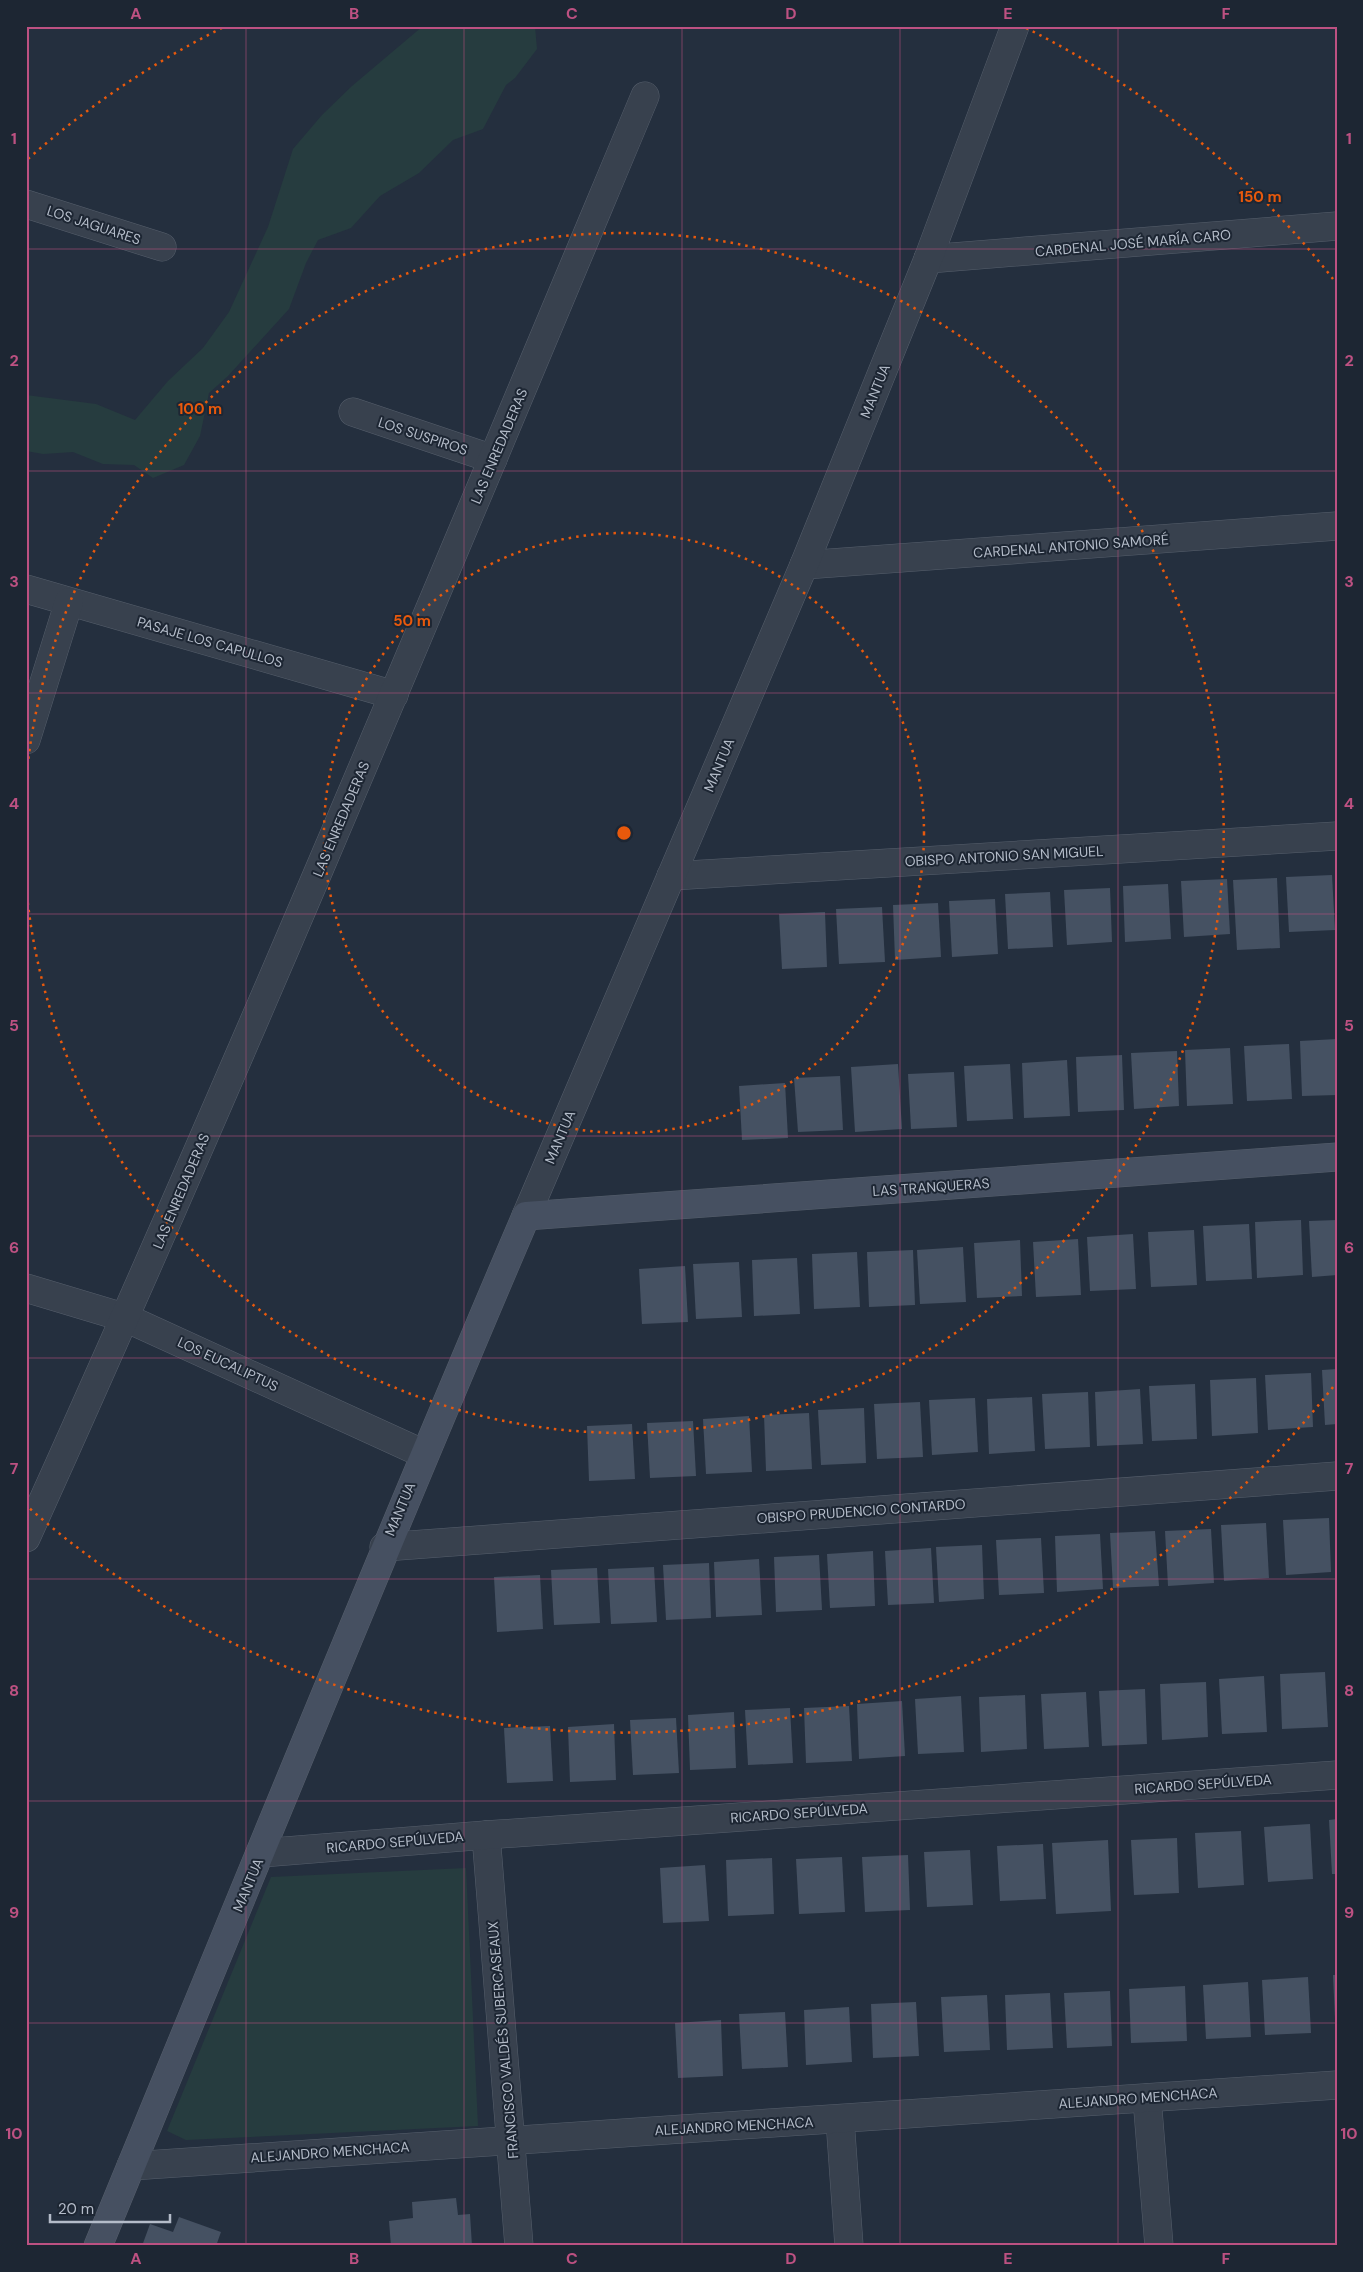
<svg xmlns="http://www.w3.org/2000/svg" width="1363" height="2272" font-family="'DM Sans',sans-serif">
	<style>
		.green { fill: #263c3f }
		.building { fill: #455162 }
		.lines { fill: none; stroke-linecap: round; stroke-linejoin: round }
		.street-casing { stroke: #565f6c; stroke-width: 29 }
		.secondary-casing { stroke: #565f6c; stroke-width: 29 }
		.street { stroke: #38414e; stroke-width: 28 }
		.secondary { stroke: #465061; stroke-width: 28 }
		.grid { fill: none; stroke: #bd5182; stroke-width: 1; stroke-opacity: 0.55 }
		.ring { fill: none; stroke: #e8590c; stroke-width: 2.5; stroke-dasharray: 2.5 5 }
		.labels { text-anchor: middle; stroke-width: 4; stroke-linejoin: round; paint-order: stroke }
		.street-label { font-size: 14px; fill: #b4bcc9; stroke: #1d2633 }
		.centre { fill: #e8590c; stroke: #1d2633; stroke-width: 2.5 }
		.ring-label { font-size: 15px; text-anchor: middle; font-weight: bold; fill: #e8590c; stroke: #1d2633; stroke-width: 4; stroke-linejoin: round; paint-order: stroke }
		.neatline { fill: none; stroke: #bd5182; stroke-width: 2 }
		.grid-label { font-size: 16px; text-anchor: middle; font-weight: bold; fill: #bd5182 }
	</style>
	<rect width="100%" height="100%" fill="#242f3e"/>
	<g class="green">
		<path d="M423,26h112l2,23 -22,29 -9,7 -23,44 -30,11 -34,33 -39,23 -29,32 -33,12 -12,23 -17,46 -61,67 -19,17 -9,43 -16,29 -31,13 -19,-13 -31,-1 -30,-12 -30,2 -17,-3v-56l70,9 39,16 33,-39 35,-33 26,-36 39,-85 25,-78 29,-34 30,-29z"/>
		<path d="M466,1868l12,258 -292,14 -19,-9 104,-254z"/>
	</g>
	<g class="building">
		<path d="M1332,875l3,55 -46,2 -3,-55z"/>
		<path d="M1277,878l3,70 -43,2 -4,-70z"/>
		<path d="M1227,879l3,55 -46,3 -3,-56z"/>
		<path d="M1168,884l3,55 -46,3 -2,-56z"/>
		<path d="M1110,888l2,54 -45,3 -3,-55z"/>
		<path d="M1050,892l3,55 -45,2 -3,-55z"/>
		<path d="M995,899l3,55 -46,3 -3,-56z"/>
		<path d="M938,903l3,54 -46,3 -2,-55z"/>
		<path d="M882,907l3,55 -46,2 -3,-55z"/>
		<path d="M825,912l2,55 -45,2 -3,-55z"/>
		<path d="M1337,1039v56l-35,1 -2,-55z"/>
		<path d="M1289,1044l3,55 -45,2 -3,-55z"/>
		<path d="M1230,1048l3,56 -46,2 -2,-56z"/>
		<path d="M1177,1051l2,55 -45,3 -3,-56z"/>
		<path d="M1122,1055l2,55 -46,2 -2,-55z"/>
		<path d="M1067,1060l3,56 -46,2 -2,-55z"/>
		<path d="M898,1064l4,65 -47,3 -4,-65z"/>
		<path d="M1010,1064l3,55 -46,2 -3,-55z"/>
		<path d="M954,1072l3,55 -46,2 -3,-55z"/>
		<path d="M840,1076l3,54 -45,2 -4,-54z"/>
		<path d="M785,1083l3,55 -46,2 -3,-54z"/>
		<path d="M1301,1220l2,55 -46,3 -2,-56z"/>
		<path d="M1337,1220v55l-25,2 -3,-56z"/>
		<path d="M1249,1224l3,55 -46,2 -3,-55z"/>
		<path d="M1194,1230l3,55 -46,2 -3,-55z"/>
		<path d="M1133,1234l3,55 -46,2 -3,-54z"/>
		<path d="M1078,1239l3,56 -45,2 -3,-55z"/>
		<path d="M1020,1240l2,56 -45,2 -3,-55z"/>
		<path d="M963,1247l3,55 -46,2 -3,-54z"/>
		<path d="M913,1250l2,55 -46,2 -2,-55z"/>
		<path d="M857,1252l3,55 -46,2 -2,-55z"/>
		<path d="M797,1258l3,56 -46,2 -2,-56z"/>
		<path d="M739,1262l3,55 -46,2 -3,-55z"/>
		<path d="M685,1266l3,56 -46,2 -3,-55z"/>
		<path d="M1337,1369v55l-12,1 -3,-55z"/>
		<path d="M1311,1373l2,54 -45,3 -3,-55z"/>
		<path d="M1256,1378l2,55 -46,3 -2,-56z"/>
		<path d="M1195,1384l2,55 -45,2 -3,-55z"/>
		<path d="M1140,1389l3,55 -46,2 -2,-54z"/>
		<path d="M1088,1392l2,55 -45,2 -3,-55z"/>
		<path d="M1032,1397l3,54 -46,3 -2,-55z"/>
		<path d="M975,1398l3,54 -46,3 -3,-55z"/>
		<path d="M920,1402l3,55 -46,2 -3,-55z"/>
		<path d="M864,1408l2,55 -45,2 -3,-55z"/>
		<path d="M809,1413l3,56 -46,2 -2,-56z"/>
		<path d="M749,1416l3,56 -46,2 -3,-55z"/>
		<path d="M693,1421l3,55 -46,2 -3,-55z"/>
		<path d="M632,1424l3,55 -46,2 -2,-55z"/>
		<path d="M1329,1518l2,54 -45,3 -3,-55z"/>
		<path d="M1266,1523l3,55 -45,3 -3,-56z"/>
		<path d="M1211,1529l3,54 -46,3 -3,-55z"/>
		<path d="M1155,1531l4,55 -46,2 -3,-55z"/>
		<path d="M1100,1534l3,55 -46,3 -2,-56z"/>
		<path d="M1041,1538l3,55 -45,2 -3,-55z"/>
		<path d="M982,1545l2,54 -45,3 -3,-55z"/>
		<path d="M931,1548l3,55 -46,2 -3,-54z"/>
		<path d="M873,1551l2,55 -45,2 -3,-54z"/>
		<path d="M819,1555l3,55 -46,2 -2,-55z"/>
		<path d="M759,1559l3,56 -46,2 -2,-55z"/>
		<path d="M709,1563l2,55 -45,2 -3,-55z"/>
		<path d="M654,1567l3,55 -46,2 -3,-55z"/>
		<path d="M597,1568l3,55 -46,2 -3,-55z"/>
		<path d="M540,1575l3,54 -46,3 -3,-55z"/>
		<path d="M1325,1672l3,55 -46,2 -2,-55z"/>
		<path d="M1264,1676l3,56 -45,2 -3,-55z"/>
		<path d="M1206,1682l2,55 -46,3 -2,-56z"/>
		<path d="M1145,1689l2,55 -45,2 -3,-55z"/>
		<path d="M1086,1692l3,55 -45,2 -3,-55z"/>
		<path d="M1025,1695l2,54 -46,3 -2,-55z"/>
		<path d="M961,1696l3,56 -46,2 -3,-55z"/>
		<path d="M902,1701l3,55 -46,3 -2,-55z"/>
		<path d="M849,1706l3,55 -46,2 -2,-55z"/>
		<path d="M790,1708l3,55 -45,2 -3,-55z"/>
		<path d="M734,1712l2,56 -46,2 -2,-55z"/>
		<path d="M676,1718l3,55 -46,2 -3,-55z"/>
		<path d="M614,1724l2,56 -46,2 -2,-55z"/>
		<path d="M550,1726l3,55 -46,2 -3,-55z"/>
		<path d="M1337,1819v55h-5l-3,-54z"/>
		<path d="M1310,1824l3,55 -45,3 -4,-55z"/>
		<path d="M1241,1831l3,54 -46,3 -3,-55z"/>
		<path d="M1177,1838l2,55 -45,2 -3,-55z"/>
		<path d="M1108,1840l3,71 -55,3 -4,-71z"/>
		<path d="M1043,1844l3,55 -46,2 -3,-55z"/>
		<path d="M970,1850l3,55 -46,2 -3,-55z"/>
		<path d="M908,1855l2,55 -45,2 -3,-55z"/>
		<path d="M842,1857l3,55 -46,2 -3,-55z"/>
		<path d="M772,1858l2,56 -46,2 -2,-56z"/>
		<path d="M705,1865l4,56 -46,2 -3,-55z"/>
		<path d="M1333,1975h4v44h-2z"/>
		<path d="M1308,1977l3,56 -46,2 -3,-55z"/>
		<path d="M1248,1982l3,55 -45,2 -3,-54z"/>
		<path d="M1185,1986l2,55 -56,2 -2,-54z"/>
		<path d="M1110,1991l2,55 -45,2 -3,-55z"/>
		<path d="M1050,1993l3,55 -46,2 -2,-55z"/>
		<path d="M987,1995l3,55 -46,2 -3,-55z"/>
		<path d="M916,2002l3,54 -46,2 -2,-54z"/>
		<path d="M849,2007l3,55 -46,3 -2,-55z"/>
		<path d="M785,2012l3,55 -46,2 -3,-55z"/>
		<path d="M721,2020l2,56 -45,2 -3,-55z"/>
		<path d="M456,2198l2,17 12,-1 2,32h-81l-2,-25 24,-3 -1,-16z"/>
		<path d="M179,2217l42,15 -5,14h-74l8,-22 23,8z"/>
	</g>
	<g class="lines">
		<defs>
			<g id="street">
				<path d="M26,204l136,43"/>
				<path d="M928,259l409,-33"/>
				<path d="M353,412l140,47"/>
				<path d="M804,565l533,-39"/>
				<path d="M26,589l368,106"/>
				<path d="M26,740l43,-138"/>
				<path d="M671,876l666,-40"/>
				<path d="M526,1216l278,-651 124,-306 87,-233"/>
				<path d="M26,1288l100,30 298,136"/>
				<path d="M26,1538c216,-477 417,-960 619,-1442"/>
				<path d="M384,1547l953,-71"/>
				<path d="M486,1835l33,411"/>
				<path d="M261,1853l225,-18 851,-60"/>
				<path d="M1147,2098l12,148"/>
				<path d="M840,2120l9,126"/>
				<path d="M131,2166l1206,-81"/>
			</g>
			<path id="secondary" d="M98,2246c142,-344 282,-689 428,-1030l811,-59"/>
		</defs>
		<use href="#street" class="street-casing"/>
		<use href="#secondary" class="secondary-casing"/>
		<use href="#street" class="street"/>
		<use href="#secondary" class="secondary"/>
	</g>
	<path class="grid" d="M246,26v2220M464,26v2220M682,26v2220M900,26v2220M1118,26v2220M26,249h1311M26,471h1311M26,693h1311M26,914h1311M26,1136h1311M26,1358h1311M26,1579h1311M26,1801h1311M26,2023h1311"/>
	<g class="ring">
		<circle cx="624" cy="833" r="300"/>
		<path d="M26 781A600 600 0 1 1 26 885"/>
		<path d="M1333 1387A900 900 0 0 1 28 1507M28 159A900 900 0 0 1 222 28M1026 28A900 900 0 0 1 1333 279"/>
	</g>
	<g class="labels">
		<g class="street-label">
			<text transform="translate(94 225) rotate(18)" y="5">LOS JAGUARES</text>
			<text transform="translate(1133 243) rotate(-5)" y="5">CARDENAL JOSÉ MARÍA CARO</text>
			<text transform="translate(875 391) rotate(-68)" y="5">MANTUA</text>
			<text transform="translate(423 436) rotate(18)" y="5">LOS SUSPIROS</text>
			<text transform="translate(499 446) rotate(-67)" y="5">LAS ENREDADERAS</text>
			<text transform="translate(1071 546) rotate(-4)" y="5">CARDENAL ANTONIO SAMORÉ</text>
			<text transform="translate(210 642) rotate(16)" y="5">PASAJE LOS CAPULLOS</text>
			<text transform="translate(719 765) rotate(-67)" y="5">MANTUA</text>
			<text transform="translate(341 819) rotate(-67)" y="5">LAS ENREDADERAS</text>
			<text transform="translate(1004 856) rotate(-3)" y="5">OBISPO ANTONIO SAN MIGUEL</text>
			<text transform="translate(560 1137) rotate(-67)" y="5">MANTUA</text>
			<text transform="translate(931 1187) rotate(-4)" y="5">LAS TRANQUERAS</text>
			<text transform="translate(181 1191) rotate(-67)" y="5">LAS ENREDADERAS</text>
			<text transform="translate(228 1364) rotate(25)" y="5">LOS EUCALIPTUS</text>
			<text transform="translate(400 1509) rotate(-67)" y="5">MANTUA</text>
			<text transform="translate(861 1511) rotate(-4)" y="5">OBISPO PRUDENCIO CONTARDO</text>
			<text transform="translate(1203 1784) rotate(-4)" y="5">RICARDO SEPÚLVEDA</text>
			<text transform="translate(799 1813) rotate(-4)" y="5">RICARDO SEPÚLVEDA</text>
			<text transform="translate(395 1842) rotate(-5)" y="5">RICARDO SEPÚLVEDA</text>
			<text transform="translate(248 1885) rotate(-67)" y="5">MANTUA</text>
			<text transform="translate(503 2040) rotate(-95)" y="5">FRANCISCO VALDÉS SUBERCASEAUX</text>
			<text transform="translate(1138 2098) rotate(-4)" y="5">ALEJANDRO MENCHACA</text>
			<text transform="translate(734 2126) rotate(-3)" y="5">ALEJANDRO MENCHACA</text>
			<text transform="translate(330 2152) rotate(-4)" y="5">ALEJANDRO MENCHACA</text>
		</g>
	</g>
	<circle cx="624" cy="833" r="8" class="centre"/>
	<g class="ring-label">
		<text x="1260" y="202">150 m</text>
		<text x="200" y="414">100 m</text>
		<text x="412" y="626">50 m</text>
	</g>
	<rect width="1363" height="2272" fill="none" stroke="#1d2633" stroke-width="55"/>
	<path d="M50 2214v8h120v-8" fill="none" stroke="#b4bcc9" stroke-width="2.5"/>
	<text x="58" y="2214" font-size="15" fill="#b4bcc9" stroke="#1d2633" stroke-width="4" paint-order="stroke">20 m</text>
	<rect x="28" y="28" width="1308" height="2216" class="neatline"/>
	<g class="grid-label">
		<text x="136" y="19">A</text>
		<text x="354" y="19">B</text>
		<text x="572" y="19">C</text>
		<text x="791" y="19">D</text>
		<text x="1008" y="19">E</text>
		<text x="1226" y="19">F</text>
		<text x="14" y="144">1</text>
		<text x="1349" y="144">1</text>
		<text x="14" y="366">2</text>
		<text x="1349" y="366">2</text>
		<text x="14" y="587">3</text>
		<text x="1349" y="587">3</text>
		<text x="14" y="809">4</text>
		<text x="1349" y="809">4</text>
		<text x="14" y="1031">5</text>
		<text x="1349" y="1031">5</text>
		<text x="14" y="1253">6</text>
		<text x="1349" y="1253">6</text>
		<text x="14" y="1474">7</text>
		<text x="1349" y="1474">7</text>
		<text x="14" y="1696">8</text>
		<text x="1349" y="1696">8</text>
		<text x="14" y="1918">9</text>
		<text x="1349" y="1918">9</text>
		<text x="14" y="2139">10</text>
		<text x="1349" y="2139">10</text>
		<text x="136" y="2264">A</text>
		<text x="354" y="2264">B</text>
		<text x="572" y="2264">C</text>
		<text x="791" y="2264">D</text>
		<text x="1008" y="2264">E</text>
		<text x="1226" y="2264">F</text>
	</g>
</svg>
